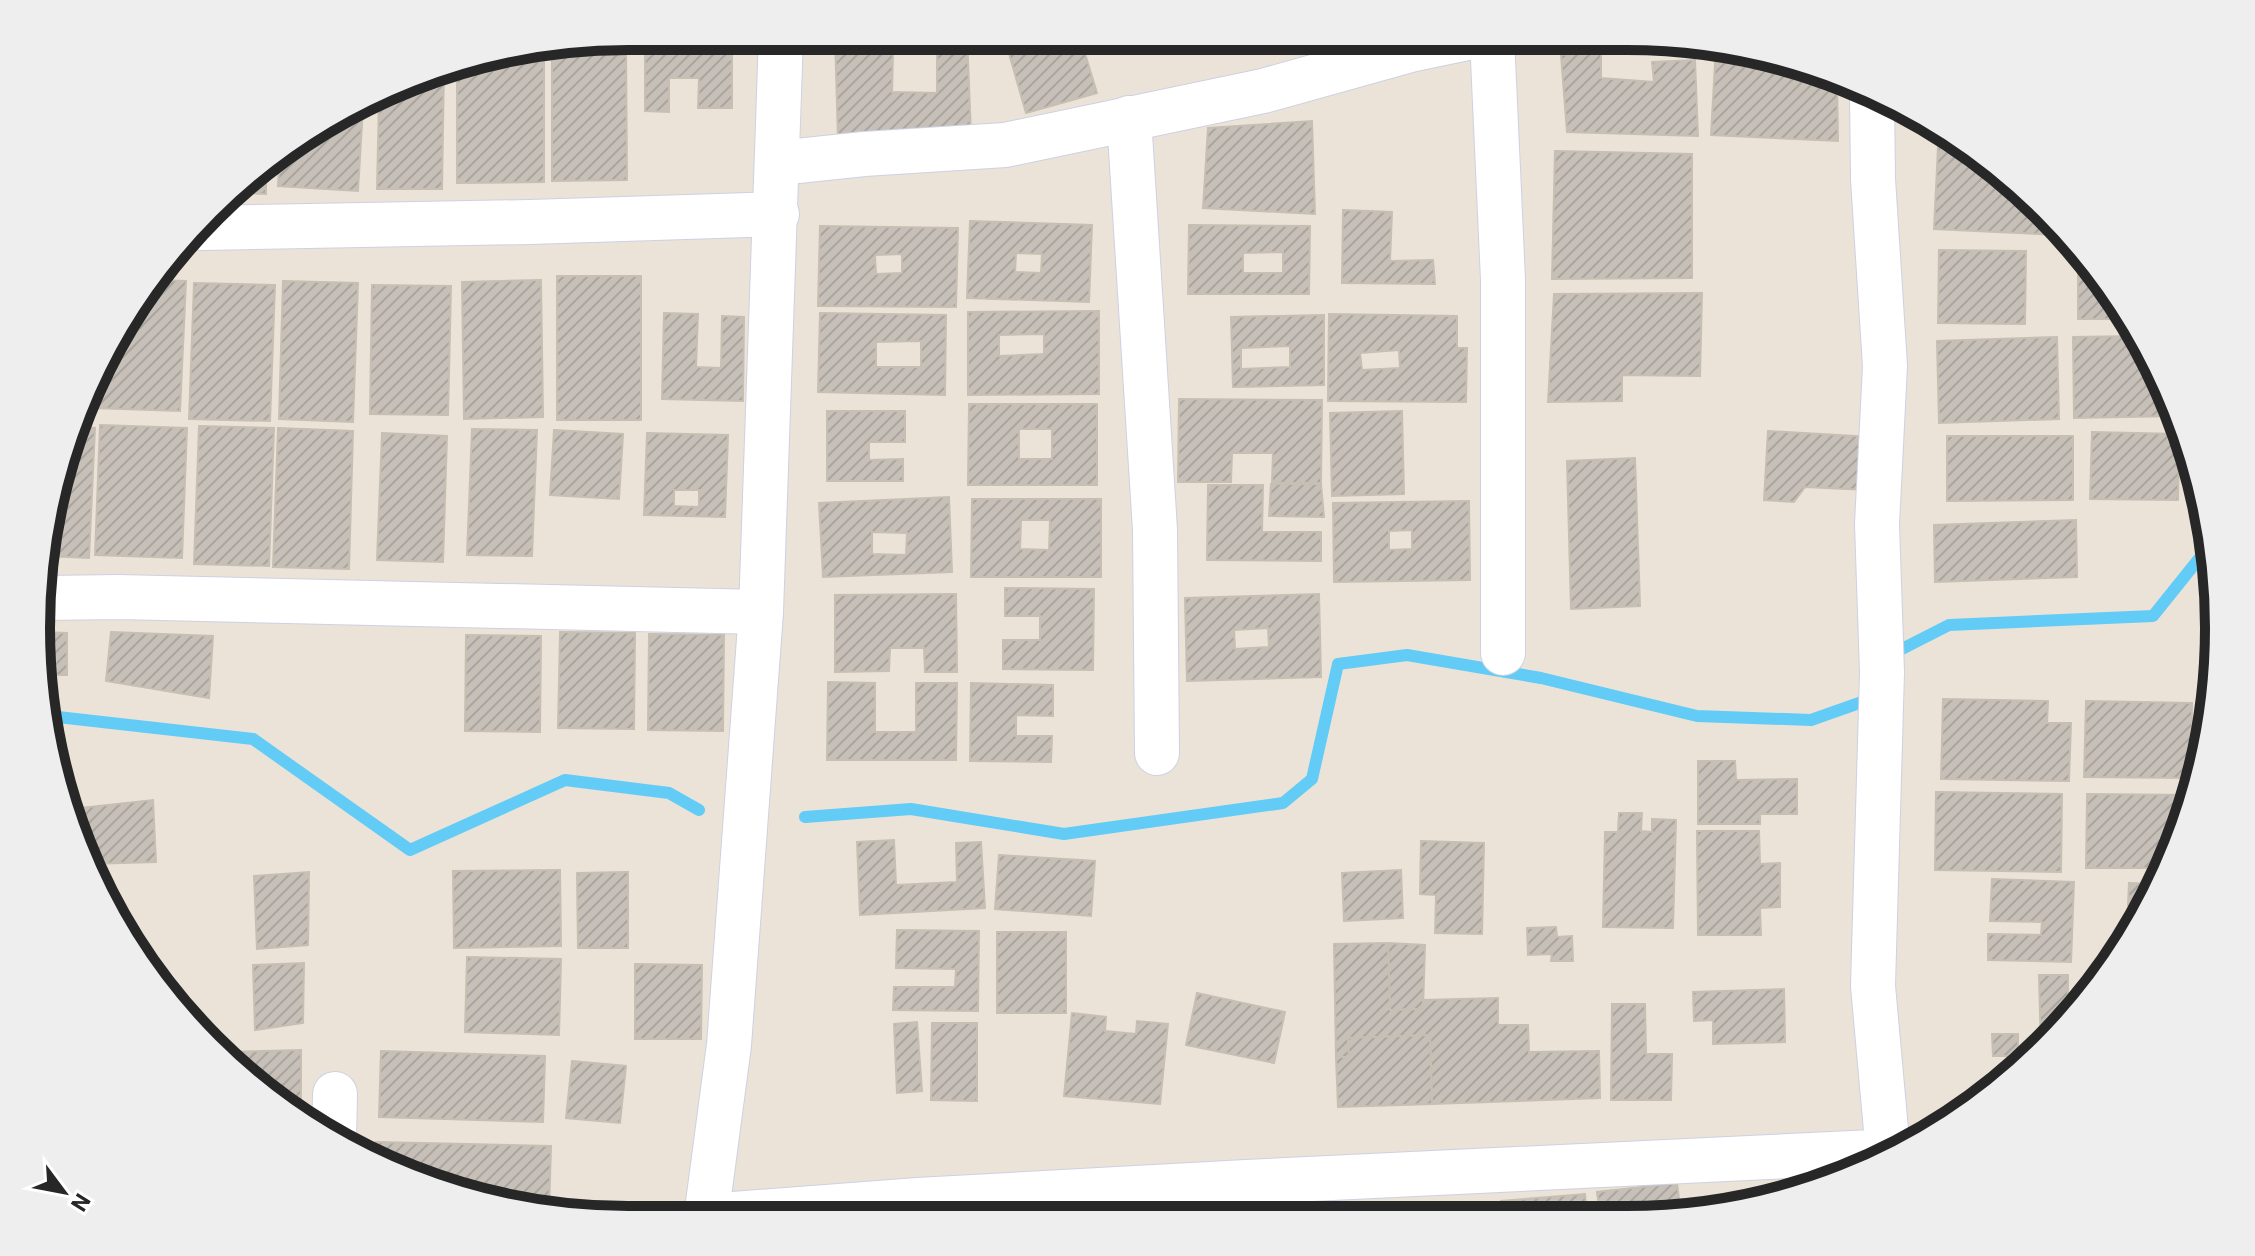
<svg xmlns="http://www.w3.org/2000/svg" width="2255" height="1256" font-family="Roboto,sans-serif">
	<style>
		.lines { fill: none; stroke-linecap: round; stroke-linejoin: round }
		.stream { stroke: #62ccf6; stroke-width: 12 }
		.building { fill: url(#building-hatch); stroke: #c6bfb2; stroke-width: 2; fill-rule: evenodd }
		.street-casing { stroke: #cdd1e2; stroke-width: 46 }
		.street { stroke: #fff; stroke-width: 44 }
		.rim { fill: none; stroke: #272727; stroke-width: 10 }
	</style>
	<defs>
		<pattern id="building-hatch" width="6" height="6" patternUnits="userSpaceOnUse" patternTransform="scale(2)"><rect width="6" height="6" fill="#c6c0b8"/><path d="M-1 1l2-2M0 6l6-6M5 7l2-2" fill="none" stroke="#aaa59e"/></pattern>
	</defs>
	<rect width="100%" height="100%" fill="#ebe3d8"/>
	<g class="lines">
		<g class="stream">
			<path d="M1893,657l3,-5 53,-27 204,-9 57,-71"/>
			<path d="M49,716l204,23 157,111 155,-70 104,13 30,17"/>
			<path d="M805,817l106,-8 153,25 219,-31 29,-24 26,-115 69,-9 134,23 156,38 114,4 51,-18 7,-10"/>
		</g>
	</g>
	<g class="building">
		<path d="M835,36h132l4,98 -133,5zM893,51l44,1v41l-45,-1z"/>
		<path d="M1004,36l76,1 17,56 -71,20z"/>
		<path d="M1099,37h29l-27,7z"/>
		<path d="M1197,37h61l-56,16z"/>
		<path d="M732,44v64h-34l1,-30h-30v34l-24,-1v-66z"/>
		<path d="M1716,46l65,10 56,24 1,61 -127,-6z"/>
		<path d="M626,48l1,132 -75,1v-132z"/>
		<path d="M544,50v132l-87,1v-119z"/>
		<path d="M1601,52v26l53,4 -2,-20 43,-2 3,76 -131,-4 -6,-77z"/>
		<path d="M444,66l-2,123h-65l2,-90z"/>
		<path d="M363,107l-5,84 -80,-5 2,-34z"/>
		<path d="M1312,121l3,93 -112,-6 5,-80z"/>
		<path d="M1939,127l79,56 43,46 -1,6 -126,-6z"/>
		<path d="M1555,151l137,3v124l-140,1z"/>
		<path d="M266,160v34l-31,-1z"/>
		<path d="M1343,210l49,2 -2,49 43,-1 2,24 -93,-1z"/>
		<path d="M970,221l122,4 -3,77 -122,-4zM1016,253l26,1 -1,19 -26,-1z"/>
		<path d="M1189,225l121,1 -1,68h-121zM1283,252v21h-40v-20z"/>
		<path d="M820,226l138,2 -2,79 -138,-1zM902,254v19l-26,1 -1,-19z"/>
		<path d="M2078,247l19,21 32,51h-51z"/>
		<path d="M1939,250l87,1 -1,73 -87,-1z"/>
		<rect x="557" y="276" width="84" height="144"/>
		<path d="M154,280l32,1 -6,130 -87,-3 1,-17 42,-92z"/>
		<path d="M541,280l2,137 -79,2 -2,-137z"/>
		<path d="M283,281l75,2 -5,139 -74,-3z"/>
		<path d="M194,283l81,2 -5,136 -81,-2z"/>
		<path d="M372,285l79,1 -3,129 -78,-1z"/>
		<path d="M1702,293l-2,83 -78,-1v26l-74,1 6,-108z"/>
		<path d="M1099,311v83l-131,1v-83zM1044,334v20l-45,2v-21z"/>
		<path d="M664,313l34,1 -2,53 25,1 1,-52 22,1 -1,84 -81,-2z"/>
		<path d="M820,313l126,2 -1,80 -127,-3zM921,341v26h-45v-25z"/>
		<path d="M1329,314l128,2v32h10l-1,54 -138,-1zM1399,350l1,18 -38,2 -2,-17z"/>
		<path d="M1324,315v70l-91,2 -2,-70zM1290,346v21l-49,2v-21z"/>
		<path d="M2139,336l19,31 19,49 -103,2 -1,-81z"/>
		<path d="M2057,337l2,82 -120,4 -2,-82z"/>
		<path d="M1179,399l143,1 -1,83h-49l1,-30h-41l-1,29h-53z"/>
		<path d="M969,404h128v81h-129zM1019,429h33v30h-33z"/>
		<path d="M827,411h78v31h-36v18l34,-1v22h-76z"/>
		<path d="M1402,411l2,83 -72,2 -2,-83z"/>
		<path d="M100,425l87,3 -5,130 -87,-3z"/>
		<path d="M199,426l75,2 -5,138 -75,-2z"/>
		<path d="M78,427l17,1 -6,130 -41,-2 8,-82z"/>
		<path d="M278,428l75,3 -4,138 -76,-2z"/>
		<path d="M472,429l65,1 -5,126 -65,-1z"/>
		<path d="M554,430l69,4 -4,65 -69,-4z"/>
		<path d="M1768,431l103,6 -4,53 -62,-3 -11,15 -30,-2z"/>
		<path d="M2092,432l87,2 -1,66 -88,-1z"/>
		<path d="M382,433l65,3 -4,126 -66,-2z"/>
		<path d="M647,433l81,2 -3,82 -81,-2zM674,490h25v17l-25,-1z"/>
		<path d="M1947,436h126v64l-126,1z"/>
		<path d="M1635,458l5,148 -69,3 -4,-148z"/>
		<path d="M1271,484h50l3,33 -55,-1z"/>
		<path d="M1208,485h55l-1,47h59v29l-114,-1z"/>
		<path d="M949,497l3,75 -129,5 -4,-74zM872,532l35,1 -1,22 -34,-1z"/>
		<path d="M972,499h129v78h-130zM1021,520h29l-1,30 -29,-1z"/>
		<path d="M1469,501l1,79 -136,2 -1,-79zM1412,530v19l-23,1v-19z"/>
		<path d="M2076,520l1,57 -142,5 -1,-57z"/>
		<path d="M1005,588l89,1 -1,81 -90,-1v-29h37v-24h-35z"/>
		<path d="M956,594l1,78h-32l-1,-24h-34l-1,23 -54,1v-77z"/>
		<path d="M1319,594l2,83 -134,4 -2,-83zM1268,628l1,19 -34,2 -1,-19z"/>
		<path d="M41,632l26,1v42h-28l-2,-9z"/>
		<path d="M111,632l102,4 -4,62 -103,-17z"/>
		<path d="M560,632l75,1 -1,96 -76,-1z"/>
		<path d="M649,634l75,1 -1,96 -75,-1z"/>
		<path d="M466,635l75,1 -1,96 -75,-1z"/>
		<path d="M828,682l47,1v49h41v-49h41l-1,77h-129z"/>
		<path d="M971,683l82,2v31l-37,-1v21h36l-1,26 -81,-1z"/>
		<path d="M1943,699l105,2 -1,22h24l-2,58 -128,-2z"/>
		<path d="M2086,701l106,2 -1,75 -107,-1z"/>
		<path d="M1698,761h37l1,19 61,-1v35h-37v10h-62z"/>
		<path d="M1936,792l126,2 -1,78 -126,-2z"/>
		<path d="M2087,794l106,1 -6,24 -22,49h-79z"/>
		<path d="M153,800l3,62 -69,2 -6,-10 -11,-45z"/>
		<path d="M1619,813h23l-1,18 11,1v-13l24,1 -3,108 -70,-1 2,-95h13z"/>
		<path d="M1697,831h62l1,33 20,-1v44l-20,1 1,27h-63z"/>
		<path d="M894,840l2,45 61,-3 -1,-39 25,-1 4,66 -125,7 -3,-73z"/>
		<path d="M1421,841l63,2 -2,91 -47,-1 1,-38 -16,-1z"/>
		<path d="M999,855l96,6 -4,55 -96,-7z"/>
		<path d="M560,870l1,76 -107,2 -1,-77z"/>
		<path d="M1401,870l2,48 -59,3 -2,-48z"/>
		<path d="M309,872l-1,73 -51,4 -3,-73z"/>
		<path d="M628,872v76h-50l-1,-75z"/>
		<path d="M1992,879l82,3 -3,80 -83,-2v-26l53,1 1,-13 -52,-1z"/>
		<path d="M2129,883l29,1 -10,22 -20,-1z"/>
		<path d="M1556,927l1,10 15,-1 1,25h-22l1,-7 -24,1 -1,-27z"/>
		<path d="M897,930l82,1 -1,80 -85,-1 1,-23h61l1,-18 -60,-1z"/>
		<rect x="997" y="932" width="69" height="81"/>
		<path d="M1388,943l37,2 -2,64 -33,1z"/>
		<path d="M1388,943l2,67 33,-1v-9l75,-2v27h30l1,27 70,-1 1,47 -168,6 -2,-69 -82,3 1,19h-13l-2,-113z"/>
		<path d="M467,957l94,2 -2,76 -94,-3z"/>
		<path d="M304,963l-1,60 -48,7 -2,-65z"/>
		<path d="M635,964l67,1 -1,74h-66z"/>
		<path d="M2039,975h29v42l-27,34z"/>
		<path d="M1784,989l1,53 -72,2v-24l-19,1 -1,-29z"/>
		<path d="M1197,993l88,19 -11,51 -88,-18z"/>
		<path d="M1612,1004h33l1,50h26l-1,46h-60z"/>
		<path d="M1072,1013l34,4 -1,14 31,3 1,-13 31,3 -8,80 -96,-8z"/>
		<path d="M917,1022l5,69 -25,2 -3,-69z"/>
		<path d="M932,1023h45v78l-46,-1z"/>
		<path d="M1992,1034h26v22h-25z"/>
		<path d="M1430,1035l2,69 -94,3 -2,-50h13l-1,-19z"/>
		<path d="M301,1050v65l-78,-63z"/>
		<path d="M381,1051l164,5 -2,66 -164,-5z"/>
		<path d="M572,1061l54,5 -6,57 -54,-5z"/>
		<path d="M376,1142l175,4 -2,66 -75,-12 -99,-41z"/>
		<path d="M1677,1183l4,32h-81l-3,-23z"/>
		<path d="M1585,1194l2,21 -85,1 -1,-15z"/>
	</g>
	<g class="lines">
		<defs>
			<g id="street">
				<path d="M1492,37l11,243v373"/>
				<path d="M1872,94l1,85 12,187 -8,158 5,148 -9,314 15,166"/>
				<path d="M1129,118l26,412 2,223"/>
				<path d="M778,163l86,-9 141,-9 258,-54 147,-41 62,-13"/>
				<path d="M203,228l327,-6 247,-8"/>
				<path d="M44,598l75,-1 642,15"/>
				<path d="M334,1141l1,-47"/>
				<path d="M707,1216l211,-16 328,-18 648,-31"/>
				<path d="M706,1218l23,-173 32,-433 20,-576"/>
			</g>
		</defs>
		<use href="#street" class="street-casing"/>
		<use href="#street" class="street"/>
	</g>
	<path d="M0 0H2255V1256H0ZM628 50H1627A578 578 0 0 1 2205 628V628A578 578 0 0 1 1627 1206H628A578 578 0 0 1 50 628V628A578 578 0 0 1 628 50Z" fill="#eee" fill-rule="evenodd"/>
	<path class="rim" d="M628 50H1627A578 578 0 0 1 2205 628V628A578 578 0 0 1 1627 1206H628A578 578 0 0 1 50 628V628A578 578 0 0 1 628 50Z"/>
	<g transform="translate(64 1192) rotate(122)" stroke="#ffffff" stroke-width="6" paint-order="stroke">
	<path d="M0-6L14 30L0 20L-14 30Z" fill="#272727"/>
	<text y="-12" font-size="22" font-weight="bold" text-anchor="middle" fill="#272727">N</text>
	</g>
</svg>
